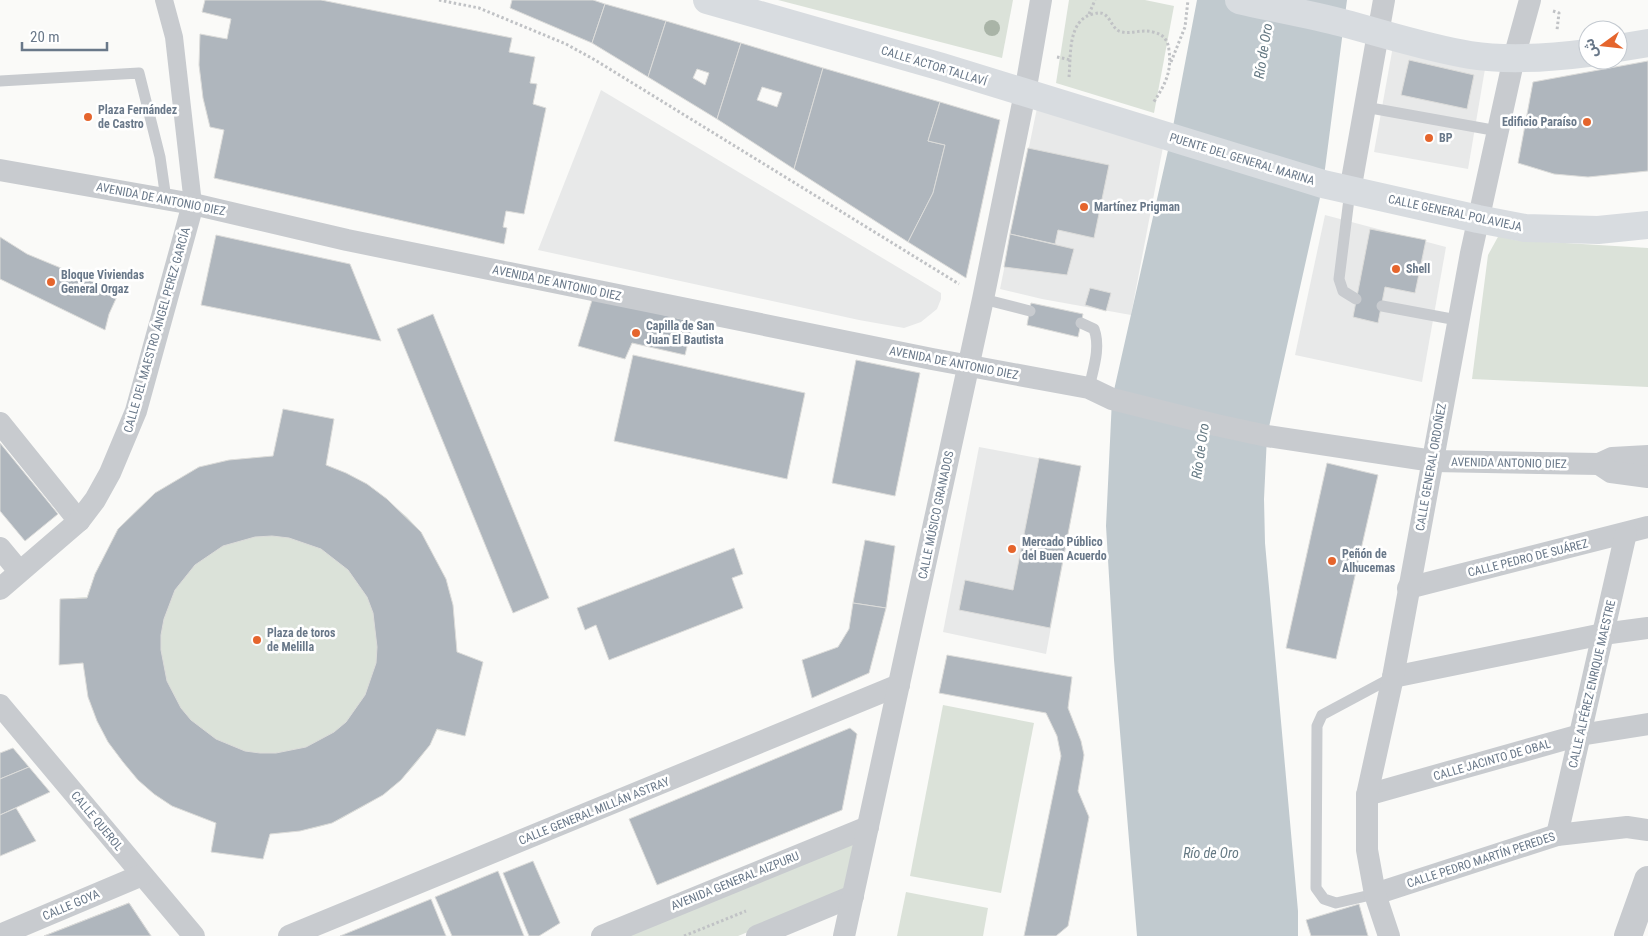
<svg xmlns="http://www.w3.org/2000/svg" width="1648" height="936" font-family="'Roboto Condensed','Noto Sans Arabic',sans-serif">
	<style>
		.built { fill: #e8e9e9 }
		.green { fill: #dbe2d9 }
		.water { fill: #c1cacf }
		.building { fill: #afb6bd; stroke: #dcdcda; fill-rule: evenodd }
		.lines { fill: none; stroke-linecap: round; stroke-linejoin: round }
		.path { stroke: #c0c2c5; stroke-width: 3; stroke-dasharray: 2.5 2.5; stroke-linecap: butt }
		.service { stroke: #c8cbcf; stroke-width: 11 }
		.pedestrian { stroke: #c8cbcf; stroke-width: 18 }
		.minor { stroke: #c8cbcf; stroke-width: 22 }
		.tertiary { stroke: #c8cbcf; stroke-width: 28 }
		.primary { stroke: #d8dce0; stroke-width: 28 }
		.tree { fill: #a9b4a7 }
		.poi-dot { fill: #e5652d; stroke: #fff; stroke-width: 2 }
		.labels { text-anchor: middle; stroke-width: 5; stroke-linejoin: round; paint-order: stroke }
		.street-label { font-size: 12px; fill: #697889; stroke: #fff }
		.poi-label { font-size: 12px; font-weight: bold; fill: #697889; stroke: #fff; text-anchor: start }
		.water-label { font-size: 14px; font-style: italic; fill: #657983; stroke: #fff }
	</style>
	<rect width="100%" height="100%" fill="#fafaf8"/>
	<g class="built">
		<path d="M1393,46l93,17 -18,106 -94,-17z"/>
		<path d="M601,90l330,197 10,6v6l-4,10 -16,13 -17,6 -45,-8 -321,-70z"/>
		<path d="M1037,108l126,39 -32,168 -89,-16 -42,-10z"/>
		<path d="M1325,215l121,32 -24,135 -127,-27z"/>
		<path d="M979,447l102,19 -35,188 -103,-22z"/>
	</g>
	<g class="green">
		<path d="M778,0h235l-11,58z"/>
		<path d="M1069,0h76l29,6 -20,107 -98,-30z"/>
		<path d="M1499,235l15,5 134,8v139l-176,-8 16,-124z"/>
		<path d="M273,456l53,9 20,8 21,11 40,33 14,15 25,47 11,73 26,10 -18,74 -28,-6c-18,38 -49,65 -86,83 -7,4 -13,8 -20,10 -20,7 -40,9 -61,11l-7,25 -52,-7 5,-29 -44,-17 -18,-12 -16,-14 -15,-18 -15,-20 -25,-79 -24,2 1,-66 27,-2 8,-23 23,-45 37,-36 44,-26 30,-7z"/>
		<path d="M943,705l91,18 -33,170 -91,-17z"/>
		<path d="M858,842l-12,50 -108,44h-111z"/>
		<path d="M906,892l82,16 -5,28h-86z"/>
	</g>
	<path class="water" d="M1197,0h150l-24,184 -56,252 -3,63 1,44 33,368v25h-161l-23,-276 -8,-134 6,-127 59,-262z"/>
	<g class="building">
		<path d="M205,0h116l191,38 -3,14 26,5 -5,26 7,1 -4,20 13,4 -22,106 -18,-3 -3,16 4,1 -3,16 -290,-66 10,-48 -14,-3 -7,-29 -4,-33 1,-31 27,5 4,-20 -29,-7z"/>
		<path d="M512,0h81l12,4 -13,39 -82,-35z"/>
		<path d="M605,4l61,17 -18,56 -56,-34z"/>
		<path d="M666,21l75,22 -24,76 -69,-42zM697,69l12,4 -4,12 -12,-7z"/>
		<path d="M741,43l82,25 -29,101 -77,-50zM762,87l20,6 -5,14 -20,-7z"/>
		<path d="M1409,60l65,15 -7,34 -66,-14z"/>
		<path d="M1648,61v110l-60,6 -34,-3 -36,-11 15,-81z"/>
		<path d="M823,68l117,34 -12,39 17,4 -12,48 -25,49 -114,-73z"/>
		<path d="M940,102l60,18 -34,158 -58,-36 25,-49 12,-48 -17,-4z"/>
		<path d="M1028,148l81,17 -15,73 -36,-8 -3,14 -45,-10z"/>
		<path d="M1370,229l56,11 -11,53 -30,-6 -7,36 -25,-6z"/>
		<path d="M1010,234l64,15 -7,26 -63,-8z"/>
		<path d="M216,235l134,29 31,77 -180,-36z"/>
		<path d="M0,237l27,17 92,38 -10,22 -4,16 -105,-51z"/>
		<path d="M1090,288l21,5 -5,18 -21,-6z"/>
		<path d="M593,297l100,25 -8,33 -53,-12 -7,16 -47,-13z"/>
		<path d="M1031,303l52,11 -5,23 -51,-12z"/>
		<path d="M433,314l116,284 -36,15 -116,-284z"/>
		<path d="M633,355l172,38 -18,86 -173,-38z"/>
		<path d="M856,360l64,13 -25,123 -63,-13z"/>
		<path d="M283,409l51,10 -8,46 20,8 21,11 20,15 34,33 25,47 7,26 4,47 26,10 -18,74 -28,-7 -7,16 -14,17 -15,18 -18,15 -51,28 -32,8 -30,3 -7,25 -52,-7 5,-29 -44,-17 -18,-12 -16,-14 -15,-18 -15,-20 -11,-21 -9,-24 -5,-34 -24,2 1,-66 27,-1 8,-24 23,-45 37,-36 44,-26 30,-7 44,-4zM272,536l17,2 32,11 27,21 19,27 6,16 4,34 -1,16 -11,32 -19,27 -12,10 -28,15 -30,6h-16l-15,-2 -29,-12 -25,-19 -10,-12 -14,-27 -6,-31v-15l3,-16 11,-29 20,-25 28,-19 32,-9z"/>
		<path d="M0,443l58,71 -33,27 -25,-30z"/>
		<path d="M1039,458l42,8 -31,162 -91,-18 6,-30 48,10z"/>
		<path d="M1327,463l51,12 -42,184 -50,-11z"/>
		<path d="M865,540l30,6 -9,62 -33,-5z"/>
		<path d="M734,548l9,26 -11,4 11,30 -134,52 -13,-35 -11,5 -8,-22z"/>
		<path d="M853,603l33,5 -17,65 -57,25 -10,-38 36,-13 11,-18z"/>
		<path d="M947,655l125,22 -4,31 13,33 3,14 -6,36 11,26 -21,109 -12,10h-32l37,-180 -4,-20 -11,-23 -107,-20z"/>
		<path d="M850,728l7,6 -15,76 -185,75 -28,-66z"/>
		<path d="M13,748l16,19 -29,12v-26z"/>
		<path d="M29,767l21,25 -50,23v-36z"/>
		<path d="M16,808l20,33 -36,15v-41z"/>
		<path d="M533,861l27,62 -21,13h-10l-26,-63z"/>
		<path d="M498,871l26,65h-72l-17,-39z"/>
		<path d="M431,899l15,37h-106z"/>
		<path d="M129,903l22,33h-107z"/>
		<path d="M129,903l22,33h-107z"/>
		<path d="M1359,904l9,32h-57l-5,-16z"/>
	</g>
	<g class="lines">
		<g class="path">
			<path d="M439,0l40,8 87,36 29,16 364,224"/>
			<path d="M1553,11l6,2 -2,17"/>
			<path d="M1089,14l6,-14"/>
			<path d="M1057,57l14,3"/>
			<path d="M1171,62l14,-35 3,-27"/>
			<path d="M1069,77c2,-20 -2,-57 24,-63 4,-1 7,-2 11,0 8,5 8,16 18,18 10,2 20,-3 31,0 10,2 15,8 16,18 3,22 -4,35 -16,53"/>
			<path d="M684,936l62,-25"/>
		</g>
		<g class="service">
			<path d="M0,81l139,-8 21,84 6,42"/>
			<path d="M1365,107l133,24"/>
			<path d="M1350,191l-11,88 4,12 13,8"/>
			<path d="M983,299l47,12"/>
			<path d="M1382,306l75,14"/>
			<path d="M1081,323l13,6c7,19 -1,40 -5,59"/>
			<path d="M1375,894l-39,9 -12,-4 -8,-11 1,-162 5,-11 71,-38"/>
		</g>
		<path class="pedestrian" d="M164,0l10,37 19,167"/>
		<g class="minor">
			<path d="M0,170l193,34 154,36 585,119 157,29 23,11 104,26 51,11 166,25 166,3 13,-6 36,-2"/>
			<path d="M1350,191l34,-191"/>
			<path d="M0,423l79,98"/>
			<path d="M1599,464l12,8 37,5"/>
			<path d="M0,548l19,23"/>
			<path d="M1408,588l240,-61"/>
			<path d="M0,589l79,-68 16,-21 15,-27 26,-62 57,-207"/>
			<path d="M1393,677l210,-43 45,-6"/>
			<path d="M0,705l194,231"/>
			<path d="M1367,795l213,-60 68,-11"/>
			<path d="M1557,835l69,-302"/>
			<path d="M1375,894l182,-59 70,-8 21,3"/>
			<path d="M0,935l142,-60"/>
			<path d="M289,936l610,-251"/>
			<path d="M602,936l266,-109"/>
			<path d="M757,936l96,-40"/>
			<path d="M844,936l139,-637 42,-206 16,-93"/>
			<path d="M1389,936l-14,-42 -8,-44v-55l26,-118 78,-424 43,-195 16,-58"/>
		</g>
		<path class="tertiary" d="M1628,936l20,-56"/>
		<g class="primary">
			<path d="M707,0l235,67 381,117 155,35 47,9 73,2 50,-5"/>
			<path d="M1239,0c34,8 70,14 104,23 42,11 84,25 127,32 38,6 79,3 118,-2"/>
			<path d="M1618,48l30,-5"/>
		</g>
	</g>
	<circle class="tree" cx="992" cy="28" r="8"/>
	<g class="poi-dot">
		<circle cx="88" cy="117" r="5"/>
		<circle cx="1587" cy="122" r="5"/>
		<circle cx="1429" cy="138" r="5"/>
		<circle cx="1084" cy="207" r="5"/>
		<circle cx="1396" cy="269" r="5"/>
		<circle cx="51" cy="282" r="5"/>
		<circle cx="636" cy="333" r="5"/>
		<circle cx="1012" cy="549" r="5"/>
		<circle cx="1332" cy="561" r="5"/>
		<circle cx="257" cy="640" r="5"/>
	</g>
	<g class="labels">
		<g class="street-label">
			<text transform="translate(934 66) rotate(17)" y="4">CALLE ACTOR TALLAVÍ</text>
			<text transform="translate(1242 159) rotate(17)" y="4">PUENTE DEL GENERAL MARINA</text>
			<text transform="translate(161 199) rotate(11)" y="4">AVENIDA DE ANTONIO DIEZ</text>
			<text transform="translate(1455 213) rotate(12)" y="4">CALLE GENERAL POLAVIEJA</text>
			<text transform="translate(557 283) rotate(12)" y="4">AVENIDA DE ANTONIO DIEZ</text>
			<text transform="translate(157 330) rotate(-74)" y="4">CALLE DEL MAESTRO ÁNGEL PEREZ GARCÍA</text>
			<text transform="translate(954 363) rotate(11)" y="4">AVENIDA DE ANTONIO DIEZ</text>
			<text transform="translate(1509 463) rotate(1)" y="4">AVENIDA ANTONIO DIEZ</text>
			<text transform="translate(1431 467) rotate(-80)" y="4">CALLE GENERAL ORDOÑEZ</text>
			<text transform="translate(936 515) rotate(-78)" y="4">CALLE MÚSICO GRANADOS</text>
			<text transform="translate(1528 558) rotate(-14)" y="4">CALLE PEDRO DE SUÁREZ</text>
			<text transform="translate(1592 684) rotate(-77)" y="4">CALLE ALFÉREZ ENRIQUE MAESTRE</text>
			<text transform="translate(1492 760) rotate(-16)" y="4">CALLE JACINTO DE OBAL</text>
			<text transform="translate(594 811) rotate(-22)" y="4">CALLE GENERAL MILLÁN ASTRAY</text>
			<text transform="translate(97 821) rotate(50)" y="4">CALLE QUEROL</text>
			<text transform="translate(1481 860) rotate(-18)" y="4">CALLE PEDRO MARTÍN PEREDES</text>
			<text transform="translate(735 881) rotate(-22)" y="4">AVENIDA GENERAL AIZPURU</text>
			<text transform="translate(71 905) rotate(-23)" y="4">CALLE GOYA</text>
		</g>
		<g class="poi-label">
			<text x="98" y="114">Plaza Fernández<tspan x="98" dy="14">de Castro</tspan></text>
			<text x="1577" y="126" text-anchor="end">Edificio Paraíso</text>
			<text x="1439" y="142">BP</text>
			<text x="1094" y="211">Martínez Prigman</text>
			<text x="1406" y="273">Shell</text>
			<text x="61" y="279">Bloque Viviendas<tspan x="61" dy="14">General Orgaz</tspan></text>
			<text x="646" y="330">Capilla de San<tspan x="646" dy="14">Juan El Bautista</tspan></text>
			<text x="1022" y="546">Mercado Público<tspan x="1022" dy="14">del Buen Acuerdo</tspan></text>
			<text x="1342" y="558">Peñón de<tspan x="1342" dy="14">Alhucemas</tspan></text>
			<text x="267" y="637">Plaza de toros<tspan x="267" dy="14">de Melilla</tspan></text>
		</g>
		<g class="water-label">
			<text transform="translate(1263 51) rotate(-81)" y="5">Río de Oro</text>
			<text transform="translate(1200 451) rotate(-82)" y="5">Río de Oro</text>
			<text x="1211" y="858">Río de Oro</text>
		</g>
	</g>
	<g transform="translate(1603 45) rotate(255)"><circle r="24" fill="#ffffff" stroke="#c3c9d0"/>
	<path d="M0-4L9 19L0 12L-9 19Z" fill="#e5652d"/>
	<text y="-8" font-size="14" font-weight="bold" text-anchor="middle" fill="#697889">ش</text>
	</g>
	<path d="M22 42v8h85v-8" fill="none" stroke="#697889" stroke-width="2.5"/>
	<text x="30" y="42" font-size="15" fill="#697889" stroke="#ffffff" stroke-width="4" paint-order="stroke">20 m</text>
</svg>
